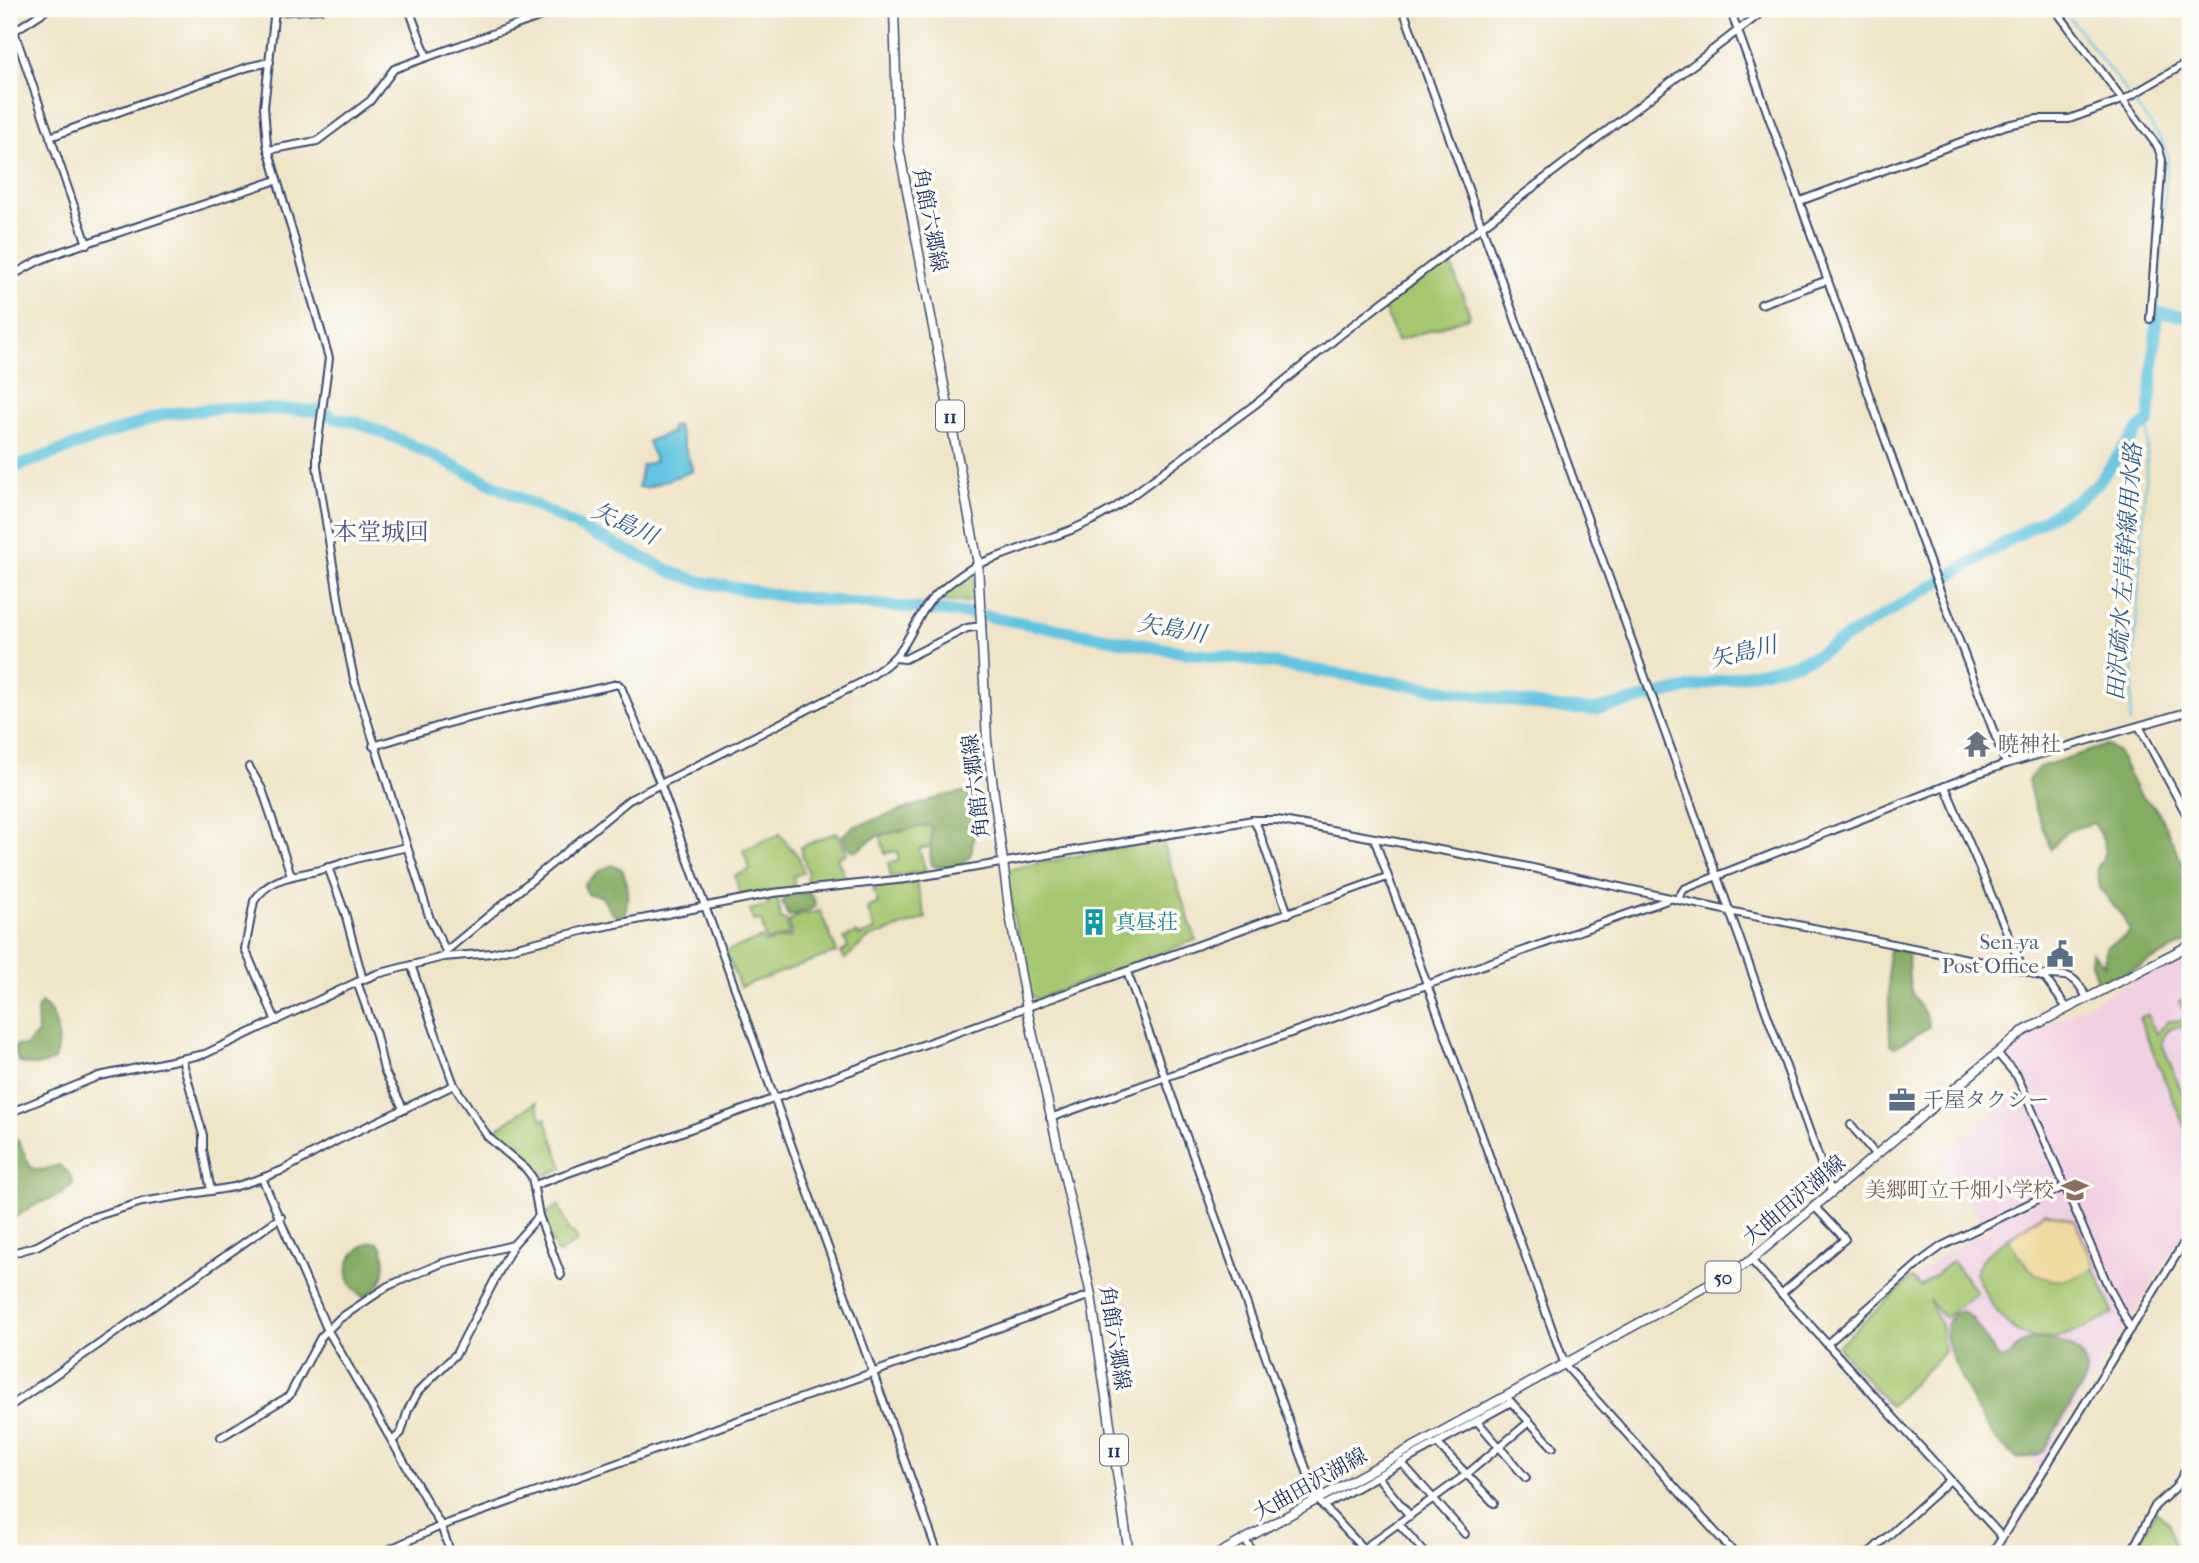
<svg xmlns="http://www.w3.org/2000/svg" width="2199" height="1563" font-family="'IM FELL French Canon','Noto Serif JP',serif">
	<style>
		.built { fill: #f1d0e3 }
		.green { fill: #a5c770; stroke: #607b67; stroke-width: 2 }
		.forest { fill: #84ac62; stroke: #506e60; stroke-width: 2 }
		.sand { fill: #eeda9e; stroke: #84847e; stroke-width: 2 }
		.water { fill: #62c4e0; stroke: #3e7a9f; stroke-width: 2 }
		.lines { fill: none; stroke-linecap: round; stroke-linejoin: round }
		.stream { stroke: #62c4e0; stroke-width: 2 }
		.river { stroke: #62c4e0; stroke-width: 12 }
		.minor-casing { stroke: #3b4a6e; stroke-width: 10 }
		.major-casing { stroke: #3b4a6e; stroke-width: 11 }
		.minor { stroke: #fff; stroke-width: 6 }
		.major { stroke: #fff; stroke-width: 8 }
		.labels { text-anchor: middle; stroke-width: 7; stroke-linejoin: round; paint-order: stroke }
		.shield { fill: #fdfcf7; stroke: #5f6c8c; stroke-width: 2 }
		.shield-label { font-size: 19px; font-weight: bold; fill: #1b2f5e }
		.street-label { font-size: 21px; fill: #1b2f5e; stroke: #fdfcf7 }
		.worship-label { font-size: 21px; fill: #5b616d; stroke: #fdfcf7; text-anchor: start }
		.culture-label { font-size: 21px; fill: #0d838f; stroke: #fdfcf7; text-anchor: start }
		.service-label { font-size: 21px; fill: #4e5e75; stroke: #fdfcf7; text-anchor: end }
		.education-label { font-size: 21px; fill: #785e54; stroke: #fdfcf7; text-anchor: end }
		.water-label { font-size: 23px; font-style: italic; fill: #305c85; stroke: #fdfcf7 }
		.quarter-label { font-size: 24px; fill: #515686; stroke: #fdfcf7 }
	</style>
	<rect width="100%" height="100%" fill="#fdfcf7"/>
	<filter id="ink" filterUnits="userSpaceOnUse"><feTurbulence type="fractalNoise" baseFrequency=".0143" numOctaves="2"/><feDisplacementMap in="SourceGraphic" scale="14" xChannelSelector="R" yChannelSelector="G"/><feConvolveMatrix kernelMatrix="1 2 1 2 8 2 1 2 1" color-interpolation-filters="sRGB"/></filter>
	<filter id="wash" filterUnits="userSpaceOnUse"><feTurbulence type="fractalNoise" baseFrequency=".00686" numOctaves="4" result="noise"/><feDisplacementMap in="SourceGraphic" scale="28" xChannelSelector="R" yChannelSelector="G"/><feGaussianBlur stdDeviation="1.57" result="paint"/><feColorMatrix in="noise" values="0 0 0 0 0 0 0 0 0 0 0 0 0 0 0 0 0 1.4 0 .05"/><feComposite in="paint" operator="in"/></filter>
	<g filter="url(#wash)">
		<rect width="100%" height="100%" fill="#f0e4c7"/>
		<path class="built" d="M2190,952v271l-128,204 -23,41 -95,-118 -59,58 -48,-62 110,-96 43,-19 -54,-73 89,-73 -18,-30 2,-10z"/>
		<g class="green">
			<path d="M1449,259l21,56 -3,3 -70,23 -13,-34z"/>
			<path d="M967,574l7,4v23l-19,1 -20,-2 13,-13z"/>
			<path d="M936,816l8,27 -25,6 7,22 -35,6 -3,-14 11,-2 -2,-10 -12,2 -6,-23z"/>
			<path d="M837,832l10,21 -10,5 9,22 -37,6 -3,-9 2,-5 -8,-25z"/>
			<path d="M780,834c10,17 21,17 23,39l-10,3 2,12 -55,7 -5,-19 15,-6 -7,-20z"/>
			<path d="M1162,839l34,101 -159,59 -9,-6 -23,-123z"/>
			<path d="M916,883l10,35 -59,21 -22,20 -4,-6 7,-6 -4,-9 13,-5 2,3 16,-6 -8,-22 11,-5 -5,-15z"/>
			<path d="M777,895l4,25h5l3,15 -23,6 -5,-21 -8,1 -3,-11 19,-5 -2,-7z"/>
			<path d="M820,911l17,41 -97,35 -14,-36 36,-13 2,5 28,-6 -3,-15 6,-5z"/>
			<path d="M2189,997l1,33c-13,-8 -25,-1 -28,13l20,50 8,7v8h-3l3,18 -5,2 -46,-110 8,-4 9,20 13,-13 19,-1 -8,-19z"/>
			<path d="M536,1102l6,18 3,-2 18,50 -21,9 -7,-4 -6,-11 -37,-30z"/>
			<path d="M559,1205l10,28h5l4,8 -19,12 -3,-1 -13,-36z"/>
			<path d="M2045,1212l30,9 38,92c-70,41 -103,36 -138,-40l11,-18z"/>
			<path d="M1952,1261l25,31 -32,26 -16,-18 12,25 3,27 -54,54 -53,-60 75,-68 8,9z"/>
			<path d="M2156,1511l13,12 7,31h-40l1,-8z"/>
		</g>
		<g class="forest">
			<path d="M2107,745l11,7 19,39 21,20 32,68v62l-91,46 -8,-25v-10l14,13 1,-18 20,-11 4,-5 -7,-14 -23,-28 -3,-21c14,-18 7,-27 -3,-45l-28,8 -15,18 -19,-50 -4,-19 11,-13z"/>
			<path d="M963,792l15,3 7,5c2,18 -5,21 -11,36 -2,6 -1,12 -3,17 -4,14 -28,18 -39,12l-2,-9 2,-28 -4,-3 -51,11 -22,16 -8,-6 -5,-10 11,-9 90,-31z"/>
			<path d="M611,865l11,4c6,13 7,32 2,46l-4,2c-11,-2 -12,-13 -19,-21l-14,-2 -3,-9 16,-14z"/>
			<path d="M808,892l6,7 1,7 -7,5 -20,5 -6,-14 3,-5z"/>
			<path d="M1896,947l12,5c1,13 -1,33 6,45 5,10 14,17 15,30l-34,20 -5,-3 -2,-90 3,-6z"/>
			<path d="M41,1003c18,11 20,39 13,57 -12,6 -22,7 -35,2l-6,-13 4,-4 7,2 14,-13 -1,-24z"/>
			<path d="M9,1133l10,9 12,26 11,2 17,-5 10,8 4,10c-7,12 -21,15 -34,20 -10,5 -20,13 -30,17z"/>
			<path d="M372,1242l6,1 5,5c4,22 2,39 -20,49 -25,-18 -18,-45 9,-55z"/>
			<path d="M1962,1311l10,7 25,38 4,3 9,-2c4,-6 8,-14 16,-16 26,-7 67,7 60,38l-43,72 -6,4 -18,4c-10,-6 -20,-15 -27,-25 -14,-18 -47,-83 -46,-104 0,-10 7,-17 16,-19z"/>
		</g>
		<path class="sand" d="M2045,1212l30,9 20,47c-43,25 -65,11 -86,-29z"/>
		<path class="water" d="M677,425l16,46 -47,17 -8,-1 4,-21 13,-5 -7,-20 24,-9 -1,-5z"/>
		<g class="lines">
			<g class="stream">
				<path d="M2063,9l65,85"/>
				<path d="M2131,99l29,38 8,18 -11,158"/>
				<path d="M2130,723l19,-301"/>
			</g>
			<path class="river" d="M9,469l156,-55 60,-6 99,3 10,7 23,4 50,21 267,130 28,9 79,14 194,18 212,39 77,9 294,46 36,2 202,-47 19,-7 265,-158 17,-14 42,-55 10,-7 8,-109 33,3"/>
		</g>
	</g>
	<g filter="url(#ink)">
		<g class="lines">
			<defs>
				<g id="minor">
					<path d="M48,9l-34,22 73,213"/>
					<path d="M275,9l-11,98 3,38 62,213 -12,90v18l26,161 11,52 76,240 16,32 -1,4"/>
					<path d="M409,9l18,48"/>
					<path d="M1403,9l428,1182"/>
					<path d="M1730,9l204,566 72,189"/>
					<path d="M2055,9l103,138 4,13 -12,159"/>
					<path d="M275,12l46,-3"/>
					<path d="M50,137l104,-38 94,-32 22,-5"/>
					<path d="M268,150l49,-9 53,-40 24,-32 167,-60"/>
					<path d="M1800,201l207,-76 30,-6h32l56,-20 65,-38"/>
					<path d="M9,277l29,-16 25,-10 214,-71"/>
					<path d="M1761,304l67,-24"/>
					<path d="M894,658l11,1 62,-31 15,-2"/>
					<path d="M2139,726l51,95"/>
					<path d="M373,746l86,-26 159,-36 3,3 39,96 76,208 202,563"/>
					<path d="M249,767l13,22 29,86"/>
					<path d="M1945,786l78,184"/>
					<path d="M1253,820l5,8 30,86"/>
					<path d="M1374,838l191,527 170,189"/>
					<path d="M328,867l17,46 18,67"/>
					<path d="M1677,900l7,-11 289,-114 33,-11 184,-53"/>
					<path d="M446,951l183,-151 231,-117c15,-10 32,-20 42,-35 10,-15 17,-33 28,-47 14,-15 30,-26 48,-37l93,-34 24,-11 21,-12 141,-104 87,-71 422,-323"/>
					<path d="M411,965l43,120 34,52 38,32 6,8 7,39 22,59"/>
					<path d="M1127,972l190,527 51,55"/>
					<path d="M2039,975c29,1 34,-4 48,23"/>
					<path d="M357,982l19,53 8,35 20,40"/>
					<path d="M276,1021l-31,-72 9,-48c15,-23 38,-25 62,-30 15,-3 28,-9 43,-13 16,-4 32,-7 48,-11"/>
					<path d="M1997,1053l20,23 5,11 86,199 23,43"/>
					<path d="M182,1059l21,76v15l8,41"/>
					<path d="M9,1113l90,-37 106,-22 152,-72 20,-8 66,-17 49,-4 94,-23 187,-37 133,-14 347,-59h24l233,43 219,48 294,59 22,8 22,30"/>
					<path d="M1050,1118l620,-219"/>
					<path d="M1851,1125l24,29"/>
					<path d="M262,1178l65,151 114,197 10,28"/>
					<path d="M535,1185l852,-308"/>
					<path d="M9,1254l28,-8 44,-25 61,-19 92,-15 28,-9 21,-8 53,-29 118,-56"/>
					<path d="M1751,1260l251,277"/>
					<path d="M1781,1294l64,-55 -31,-33"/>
					<path d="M1827,1344l97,-85 18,-13 123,-60"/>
					<path d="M1510,1401l43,46"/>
					<path d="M9,1407l272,-190"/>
					<path d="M1477,1421l49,57"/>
					<path d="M221,1437l68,-41 32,-59 18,-18 49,-33 54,-23 71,-18 26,-29"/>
					<path d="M392,1441l9,-8 7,-23 10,-18 38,-38 57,-109"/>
					<path d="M1437,1443l57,60"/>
					<path d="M1401,1462l64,72"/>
					<path d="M1377,1476l33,40"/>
					<path d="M1323,1506l188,-104"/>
					<path d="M1399,1524l27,30"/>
					<path d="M1245,1539l9,15"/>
					<path d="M1363,1549l104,-75 62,-52"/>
					<path d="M379,1554l62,-28 650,-231"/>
					<path d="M1868,1554l82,-74"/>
					<path d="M1992,1554l198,-321"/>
					<path d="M2133,1554l2,-9 20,-39 20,-18 15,-25"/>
				</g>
				<g id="major">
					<path d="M894,9l4,134 80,421 9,177 23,174 17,94 64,286 38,259"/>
					<path d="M1218,1554l516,-283 17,-11 271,-228 168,-87"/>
				</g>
			</defs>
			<use href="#minor" class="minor-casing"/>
			<use href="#major" class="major-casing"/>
			<use href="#minor" class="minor"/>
			<use href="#major" class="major"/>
		</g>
	</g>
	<defs>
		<symbol id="temple-bare" viewBox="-9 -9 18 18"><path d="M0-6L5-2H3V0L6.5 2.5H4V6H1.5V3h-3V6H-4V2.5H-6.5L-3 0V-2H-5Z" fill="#6b7280" stroke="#fdfcf7" stroke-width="2.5" paint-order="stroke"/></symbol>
		<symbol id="building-bare" viewBox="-9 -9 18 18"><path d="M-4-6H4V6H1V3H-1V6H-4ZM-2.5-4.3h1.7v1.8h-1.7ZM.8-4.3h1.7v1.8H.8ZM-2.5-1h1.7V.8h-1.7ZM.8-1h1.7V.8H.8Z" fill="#0f9aa8" stroke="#fdfcf7" stroke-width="2.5" paint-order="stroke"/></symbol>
		<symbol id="civic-bare" viewBox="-9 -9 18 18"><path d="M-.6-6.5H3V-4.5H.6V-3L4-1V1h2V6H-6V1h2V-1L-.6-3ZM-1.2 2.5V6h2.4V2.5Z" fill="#5c6f8a" stroke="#fdfcf7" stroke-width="2.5" paint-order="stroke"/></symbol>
		<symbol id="office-bare" viewBox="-9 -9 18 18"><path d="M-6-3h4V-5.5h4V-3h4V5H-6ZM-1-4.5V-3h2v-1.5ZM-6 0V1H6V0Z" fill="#5c6f8a" stroke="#fdfcf7" stroke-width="2.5" paint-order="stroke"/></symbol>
		<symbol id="school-bare" viewBox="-9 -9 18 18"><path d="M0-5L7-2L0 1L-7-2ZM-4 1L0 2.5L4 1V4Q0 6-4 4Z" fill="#8d6e63" stroke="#fdfcf7" stroke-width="2.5" paint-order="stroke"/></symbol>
	</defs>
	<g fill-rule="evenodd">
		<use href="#temple-bare" x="1958" y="725" width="38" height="38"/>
		<use href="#building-bare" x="1075" y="903" width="38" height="38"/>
		<use href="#civic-bare" x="2041" y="935" width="38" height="38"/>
		<use href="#office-bare" x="1883" y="1081" width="38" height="38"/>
		<use href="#school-bare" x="2056" y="1171" width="38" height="38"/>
	</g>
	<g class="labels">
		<g class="shield">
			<rect x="936" y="400.5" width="28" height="31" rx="5"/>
			<rect x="1705.5" y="1261.5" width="35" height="31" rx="5"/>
			<rect x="1100" y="1434.5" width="28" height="31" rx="5"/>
		</g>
		<g class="shield-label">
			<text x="950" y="423">11</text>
			<text x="1723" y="1284">50</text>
			<text x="1114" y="1457">11</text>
		</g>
		<g class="street-label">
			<text transform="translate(930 220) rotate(79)" y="7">角館六郷線</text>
			<text transform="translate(976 786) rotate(-97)" y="7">角館六郷線</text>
			<text transform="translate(1794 1200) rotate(-40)" y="7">大曲田沢湖線</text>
			<text transform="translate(1115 1338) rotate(81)" y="7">角館六郷線</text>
			<text transform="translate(1310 1484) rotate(-29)" y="7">大曲田沢湖線</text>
		</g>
		<g class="worship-label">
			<text x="1998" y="751">暁神社</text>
		</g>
		<g class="culture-label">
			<text x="1115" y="929">真昼荘</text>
		</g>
		<g class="service-label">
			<text x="2039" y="949">Sen-ya<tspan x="2039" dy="24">Post Office</tspan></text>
			<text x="1923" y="1107" text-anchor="start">千屋タクシー</text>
		</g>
		<g class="education-label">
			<text x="2054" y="1197">美郷町立千畑小学校</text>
		</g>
		<g class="water-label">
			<text transform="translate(625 523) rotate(25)" y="8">矢島川</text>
			<text transform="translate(2124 572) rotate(-86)" y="8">田沢疏水 左岸幹線用水路</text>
			<text transform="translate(1172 628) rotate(10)" y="8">矢島川</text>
			<text transform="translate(1743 652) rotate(-14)" y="8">矢島川</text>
		</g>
		<g class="quarter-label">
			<text x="381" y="540">本堂城回</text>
		</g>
	</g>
	<rect width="2199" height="1563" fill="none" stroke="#fdfcf7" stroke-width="35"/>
</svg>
